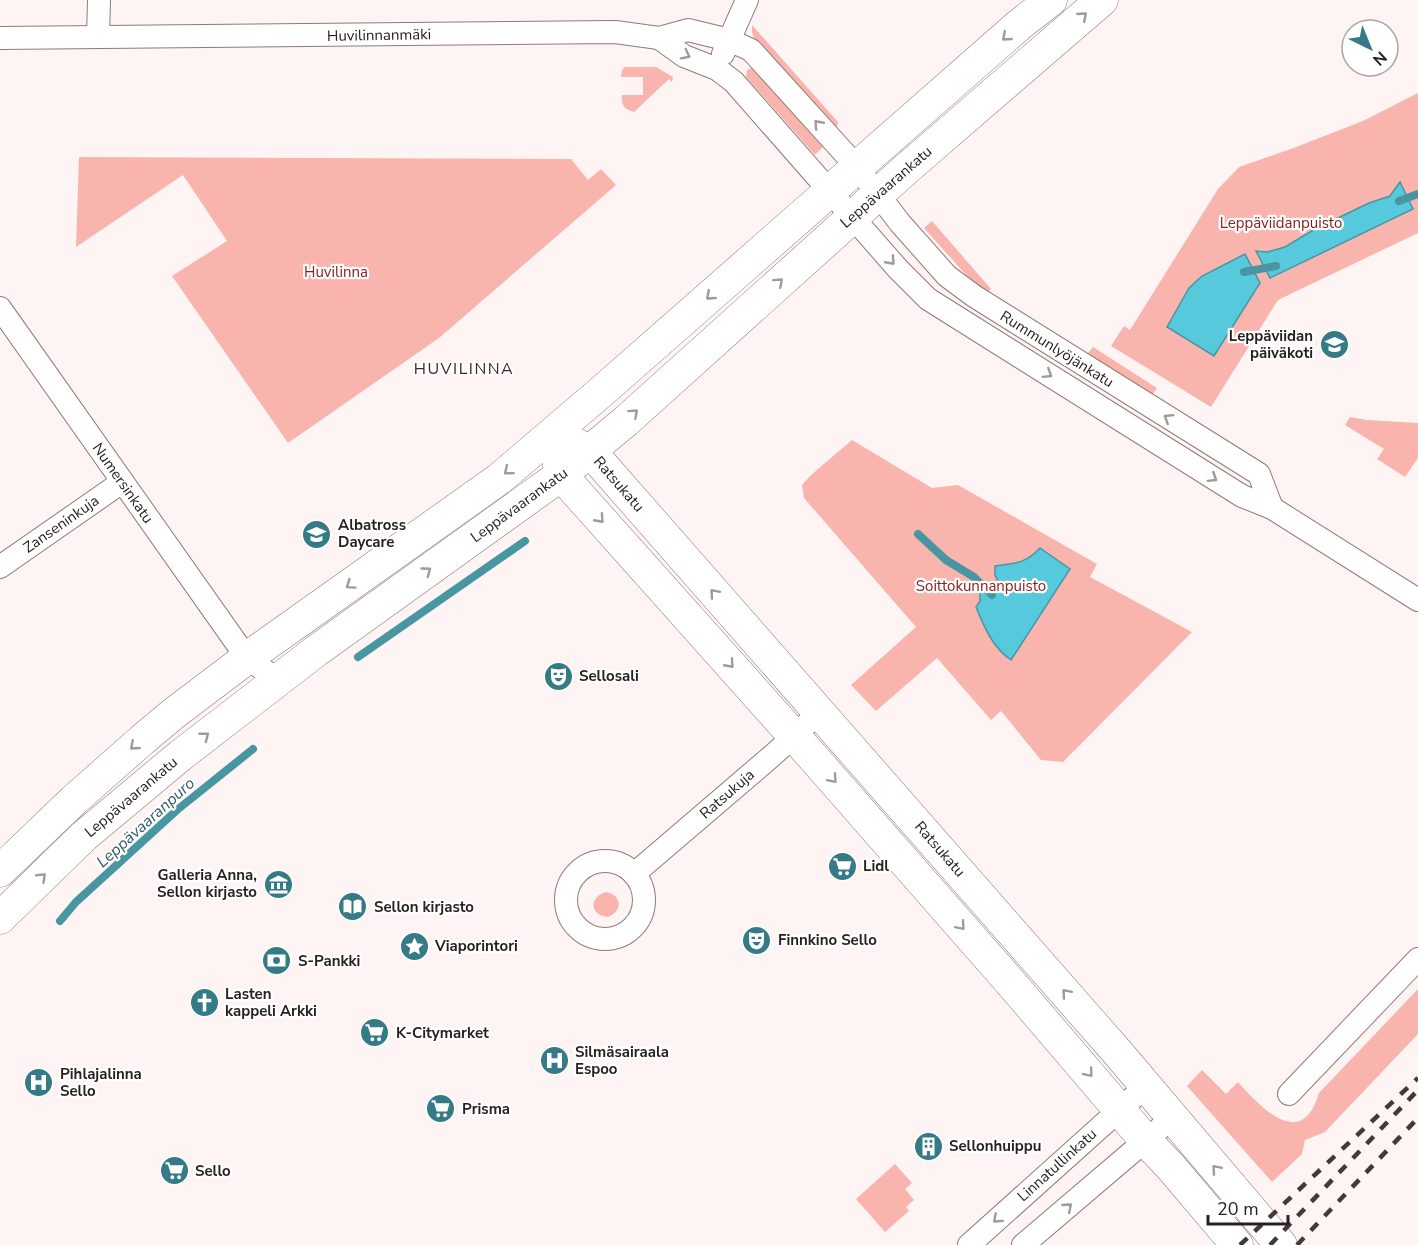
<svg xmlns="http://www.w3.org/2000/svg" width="1418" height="1245" font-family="'Nunito Sans',sans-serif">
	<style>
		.green { fill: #f9b5ad }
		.water { fill: #57c9dc; stroke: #4996a3; stroke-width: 1.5 }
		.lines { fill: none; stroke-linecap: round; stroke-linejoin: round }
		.stream { stroke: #4996a3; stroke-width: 8 }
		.street-casing { stroke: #8f7b78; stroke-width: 24 }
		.secondary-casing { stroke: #8f7b78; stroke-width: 33 }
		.street { stroke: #fff; stroke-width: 22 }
		.secondary { stroke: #fff; stroke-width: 32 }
		.rail { stroke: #423938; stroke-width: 4.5; stroke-dasharray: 10 10; stroke-linecap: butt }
		.oneway { stroke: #9e9b9a }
		.labels { text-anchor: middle; stroke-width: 4.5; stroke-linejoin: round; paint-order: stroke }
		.street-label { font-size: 15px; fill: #28201f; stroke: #fff }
		.park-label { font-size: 15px; fill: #85211f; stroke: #fff }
		.poi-label { font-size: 15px; font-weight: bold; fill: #28201f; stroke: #fff; text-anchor: start }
		.neighbourhood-label { font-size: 16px; letter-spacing: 1.5px; fill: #392826; stroke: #fff }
		.water-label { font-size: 16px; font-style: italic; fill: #2c5c65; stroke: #fff }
	</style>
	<rect width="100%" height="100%" fill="#fdf4f3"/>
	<g class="green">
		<path d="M752,25l86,97 -2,10 -80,-88 -4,-12z"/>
		<path d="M624,67h32l17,10 -1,5 -3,-3 -35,33c-10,-3 -13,-7 -12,-17h21v-18h-22l1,-6z"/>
		<path d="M751,68l3,1 69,78 -8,8 -69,-78 1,-7z"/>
		<path d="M1418,93v140l-140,67 -67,107 -100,-61 13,-20 6,4 88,-141 21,-22 52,-18 72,-28z"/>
		<path d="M79,157l492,2 17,21 13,-11 15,16 -177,153 -151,105 -116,-167 55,-35 -44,-66 -107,72z"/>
		<path d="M932,221l59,68 -7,6 -60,-67z"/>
		<path d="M1093,347l64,41 -7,11 -63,-45z"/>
		<path d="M1350,417l17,3 51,3v35l-13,19 -28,-18 7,-10 -39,-24z"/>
		<path d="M852,440l80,48 26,-3 139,79 -7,13 102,55 -129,130 -22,-2 -40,-49 -10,9 -54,-62 -61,53 -25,-26 65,-58 -112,-129 -2,-13 9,-10z"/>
		<path d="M606,892c16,3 17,19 2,25 -18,-1 -20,-20 -2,-25z"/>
		<path d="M1418,989v45l-93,98 -20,8 -3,14 -30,28 -85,-96 15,-16 24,24 12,-12c24,27 64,69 81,11z"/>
		<path d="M895,1164l17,19 -7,6 9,11 -8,7 3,4 -24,21 -29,-33z"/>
	</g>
	<g class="water">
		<path d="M1400,182l13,27 -143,69 -14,-27 11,1 18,-5 30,-18 54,-26 21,-7z"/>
		<path d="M1245,254l15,29 -46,73 -47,-29 22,-39 13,-12z"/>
		<path d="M1040,548l30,21 -59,91c-18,-12 -27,-33 -35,-53l4,-6v-8l6,-5 10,1 3,-5 -4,-9v-9c20,-3 30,-2 45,-18z"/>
	</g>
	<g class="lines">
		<g class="stream">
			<path d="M1399,201l19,-7"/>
			<path d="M1244,272l32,-6"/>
			<path d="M918,534l28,26 28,17 18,18"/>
			<path d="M358,657l167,-116"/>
			<path d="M60,921l16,-19 101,-92 76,-61"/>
		</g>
		<defs>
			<g id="street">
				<path d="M98,37l1,-37"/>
				<path d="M0,38l615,-6 44,6 29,-8 41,10 22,10 106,117 43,56 47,53 27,20 285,178 13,34"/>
				<path d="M659,38l25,18 33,13 17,13 164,187 30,30 314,197 30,12 146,92"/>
				<path d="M723,54l24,-54"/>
				<path d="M0,308l247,350 31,22"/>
				<path d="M0,567l122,-85"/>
				<circle cx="605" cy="900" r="39"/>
				<path d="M634,874l139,-119 46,-42"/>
				<path d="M1289,1094l129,-135"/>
				<path d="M969,1245l177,-159"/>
				<path d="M1023,1245l149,-127"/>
			</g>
			<g id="secondary">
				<path d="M571,442l19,9 528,602 163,192"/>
				<path d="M557,454l4,21 258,289 198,226 129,151 24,25 67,79"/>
				<path d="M0,871l74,-71 68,-60 31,-26 74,-56 252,-179 102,-87 418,-367 32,-25"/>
				<path d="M0,918l84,-82 97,-81 135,-104 245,-176 65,-54 279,-251 197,-170"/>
			</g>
		</defs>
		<use href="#street" class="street-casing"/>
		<use href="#secondary" class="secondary-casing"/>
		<use href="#street" class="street"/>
		<use href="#secondary" class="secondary"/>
		<g class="rail">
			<path d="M1240,1245l178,-167"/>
			<path d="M1270,1245l148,-155"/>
			<path d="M1297,1245l121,-127"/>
		</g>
	</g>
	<defs><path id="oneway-chevron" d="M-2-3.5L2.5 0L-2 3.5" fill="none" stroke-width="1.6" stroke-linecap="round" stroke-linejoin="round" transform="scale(1.5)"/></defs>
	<g class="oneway">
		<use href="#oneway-chevron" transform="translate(1083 16) rotate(-41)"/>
		<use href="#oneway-chevron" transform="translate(1006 37) rotate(139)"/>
		<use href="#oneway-chevron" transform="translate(686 55) rotate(27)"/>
		<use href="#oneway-chevron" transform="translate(818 124) rotate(-132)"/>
		<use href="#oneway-chevron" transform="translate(891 261) rotate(48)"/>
		<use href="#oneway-chevron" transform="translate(779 282) rotate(-42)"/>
		<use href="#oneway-chevron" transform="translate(710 296) rotate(139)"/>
		<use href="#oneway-chevron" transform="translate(1048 374) rotate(32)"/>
		<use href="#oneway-chevron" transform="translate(634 413) rotate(-42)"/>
		<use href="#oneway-chevron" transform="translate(1168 418) rotate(-148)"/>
		<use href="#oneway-chevron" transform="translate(508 471) rotate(140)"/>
		<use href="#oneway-chevron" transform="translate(1213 478) rotate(32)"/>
		<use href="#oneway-chevron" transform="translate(600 519) rotate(48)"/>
		<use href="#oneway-chevron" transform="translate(427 571) rotate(-36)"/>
		<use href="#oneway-chevron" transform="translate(350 585) rotate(145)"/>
		<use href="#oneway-chevron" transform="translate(714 593) rotate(-131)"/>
		<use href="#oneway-chevron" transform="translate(730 664) rotate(48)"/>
		<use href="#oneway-chevron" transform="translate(205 736) rotate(-38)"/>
		<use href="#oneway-chevron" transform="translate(134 746) rotate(139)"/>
		<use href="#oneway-chevron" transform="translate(833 779) rotate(49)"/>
		<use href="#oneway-chevron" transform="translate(42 877) rotate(-44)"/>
		<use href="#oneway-chevron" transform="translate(961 926) rotate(49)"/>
		<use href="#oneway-chevron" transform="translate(1066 993) rotate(-131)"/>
		<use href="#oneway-chevron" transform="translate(1089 1073) rotate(50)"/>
		<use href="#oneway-chevron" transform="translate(1216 1169) rotate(-131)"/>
		<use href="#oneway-chevron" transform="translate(1068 1207) rotate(-41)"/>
		<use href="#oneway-chevron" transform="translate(997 1219) rotate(138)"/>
	</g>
	<defs>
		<symbol id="school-disc" viewBox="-11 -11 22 22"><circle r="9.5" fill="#357b87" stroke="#fff"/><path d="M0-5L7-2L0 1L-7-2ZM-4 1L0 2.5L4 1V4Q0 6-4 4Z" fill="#fff"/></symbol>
		<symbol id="theatre-disc" viewBox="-11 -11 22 22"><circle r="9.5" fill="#357b87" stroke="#fff"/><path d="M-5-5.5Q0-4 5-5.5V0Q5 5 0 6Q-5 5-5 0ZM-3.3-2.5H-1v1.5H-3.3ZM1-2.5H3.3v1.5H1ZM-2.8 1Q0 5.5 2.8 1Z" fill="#fff"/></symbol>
		<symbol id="supermarket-disc" viewBox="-11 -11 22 22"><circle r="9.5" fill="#357b87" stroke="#fff"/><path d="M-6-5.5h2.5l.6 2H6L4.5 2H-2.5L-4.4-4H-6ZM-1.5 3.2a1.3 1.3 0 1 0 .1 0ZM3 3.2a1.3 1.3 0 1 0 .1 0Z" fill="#fff"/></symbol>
		<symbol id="museum-disc" viewBox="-11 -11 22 22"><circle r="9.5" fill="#357b87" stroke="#fff"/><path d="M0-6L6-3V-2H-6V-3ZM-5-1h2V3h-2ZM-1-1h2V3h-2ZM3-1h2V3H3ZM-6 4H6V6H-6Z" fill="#fff"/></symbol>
		<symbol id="library-disc" viewBox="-11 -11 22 22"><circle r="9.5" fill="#357b87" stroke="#fff"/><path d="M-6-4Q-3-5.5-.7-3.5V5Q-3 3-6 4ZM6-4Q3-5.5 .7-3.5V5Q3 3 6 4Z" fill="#fff"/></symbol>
		<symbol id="sight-disc" viewBox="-11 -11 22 22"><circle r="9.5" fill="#357b87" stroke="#fff"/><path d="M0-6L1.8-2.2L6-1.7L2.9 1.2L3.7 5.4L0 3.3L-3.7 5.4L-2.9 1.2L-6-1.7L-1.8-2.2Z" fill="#fff"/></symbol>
		<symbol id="bank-disc" viewBox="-11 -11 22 22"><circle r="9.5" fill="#357b87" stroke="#fff"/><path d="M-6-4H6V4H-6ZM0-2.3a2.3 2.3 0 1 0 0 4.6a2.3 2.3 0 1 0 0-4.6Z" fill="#fff"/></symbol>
		<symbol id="church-disc" viewBox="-11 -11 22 22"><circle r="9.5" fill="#357b87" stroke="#fff"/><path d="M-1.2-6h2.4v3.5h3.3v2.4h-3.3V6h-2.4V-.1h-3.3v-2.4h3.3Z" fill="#fff"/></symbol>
		<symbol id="hospital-disc" viewBox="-11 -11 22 22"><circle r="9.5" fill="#357b87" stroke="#fff"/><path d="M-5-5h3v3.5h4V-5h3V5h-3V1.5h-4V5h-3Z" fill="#fff"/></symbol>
		<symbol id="building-disc" viewBox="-11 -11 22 22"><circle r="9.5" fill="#357b87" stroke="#fff"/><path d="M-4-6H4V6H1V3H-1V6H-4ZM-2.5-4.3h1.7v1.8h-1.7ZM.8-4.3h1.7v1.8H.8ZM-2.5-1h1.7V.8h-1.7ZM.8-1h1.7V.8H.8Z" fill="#fff"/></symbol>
	</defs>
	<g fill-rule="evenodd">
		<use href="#school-disc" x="1318" y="328" width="33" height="33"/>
		<use href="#school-disc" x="300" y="518" width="33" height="33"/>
		<use href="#theatre-disc" x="542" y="660" width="33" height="33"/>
		<use href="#supermarket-disc" x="826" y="850" width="33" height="33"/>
		<use href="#museum-disc" x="262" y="868" width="33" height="33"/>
		<use href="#library-disc" x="336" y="890" width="33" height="33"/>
		<use href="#theatre-disc" x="740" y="924" width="33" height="33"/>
		<use href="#sight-disc" x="398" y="930" width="33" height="33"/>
		<use href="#bank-disc" x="260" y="944" width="33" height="33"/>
		<use href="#church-disc" x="188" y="986" width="33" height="33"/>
		<use href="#supermarket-disc" x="358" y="1016" width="33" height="33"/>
		<use href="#hospital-disc" x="538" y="1044" width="33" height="33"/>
		<use href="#hospital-disc" x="22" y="1066" width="33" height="33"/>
		<use href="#supermarket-disc" x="424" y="1092" width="33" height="33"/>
		<use href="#building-disc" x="912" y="1130" width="33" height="33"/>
		<use href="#supermarket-disc" x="158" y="1154" width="33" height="33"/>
	</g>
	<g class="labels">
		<g class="street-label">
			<text transform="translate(379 35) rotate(-1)" y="5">Huvilinnanmäki</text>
			<text transform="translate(886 187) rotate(-41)" y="5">Leppävaarankatu</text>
			<text transform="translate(1057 349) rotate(32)" y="5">Rummunlyöjänkatu</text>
			<text transform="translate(123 483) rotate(55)" y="5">Numersinkatu</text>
			<text transform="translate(619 484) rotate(49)" y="5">Ratsukatu</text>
			<text transform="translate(519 505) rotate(-36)" y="5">Leppävaarankatu</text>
			<text transform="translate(61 524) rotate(-35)" y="5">Zanseninkuja</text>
			<text transform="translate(727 794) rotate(-41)" y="5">Ratsukuja</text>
			<text transform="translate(131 797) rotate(-40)" y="5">Leppävaarankatu</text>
			<text transform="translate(940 849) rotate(49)" y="5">Ratsukatu</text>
			<text transform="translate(1057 1165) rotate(-42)" y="5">Linnatullinkatu</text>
		</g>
		<g class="park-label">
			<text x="1281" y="228">Leppäviidanpuisto</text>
			<text x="336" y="277">Huvilinna</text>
			<text x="981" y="591">Soittokunnanpuisto</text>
		</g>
		<g class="poi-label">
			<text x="1313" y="341" text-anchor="end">Leppäviidan<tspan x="1313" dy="17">päiväkoti</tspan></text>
			<text x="338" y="530">Albatross<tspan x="338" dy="17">Daycare</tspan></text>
			<text x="579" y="681">Sellosali</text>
			<text x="863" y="871">Lidl</text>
			<text x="257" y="880" text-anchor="end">Galleria Anna,<tspan x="257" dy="17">Sellon kirjasto</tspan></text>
			<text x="374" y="912">Sellon kirjasto</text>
			<text x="778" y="945">Finnkino Sello</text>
			<text x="435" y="951">Viaporintori</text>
			<text x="298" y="966">S-Pankki</text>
			<text x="225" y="999">Lasten<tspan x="225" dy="17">kappeli Arkki</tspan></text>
			<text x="396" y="1038">K-Citymarket</text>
			<text x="575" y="1057">Silmäsairaala<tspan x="575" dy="17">Espoo</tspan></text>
			<text x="60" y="1079">Pihlajalinna<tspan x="60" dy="17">Sello</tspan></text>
			<text x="462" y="1114">Prisma</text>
			<text x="949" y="1151">Sellonhuippu</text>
			<text x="195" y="1176">Sello</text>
		</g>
		<g class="neighbourhood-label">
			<text x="464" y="374">HUVILINNA</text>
		</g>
		<g class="water-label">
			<text transform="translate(145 822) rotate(-42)" y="6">Leppävaaranpuro</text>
		</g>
	</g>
	<g transform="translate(1370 48) rotate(137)"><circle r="28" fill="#ffffff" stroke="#a9a6a5" stroke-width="1.5"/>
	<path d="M0-4.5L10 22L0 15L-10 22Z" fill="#357b87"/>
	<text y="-9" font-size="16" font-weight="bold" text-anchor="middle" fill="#28201f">N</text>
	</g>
	<path d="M1208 1215v9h80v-9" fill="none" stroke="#28201f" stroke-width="3"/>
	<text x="1217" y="1215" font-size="18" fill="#28201f" stroke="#ffffff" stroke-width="4.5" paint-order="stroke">20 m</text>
</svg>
